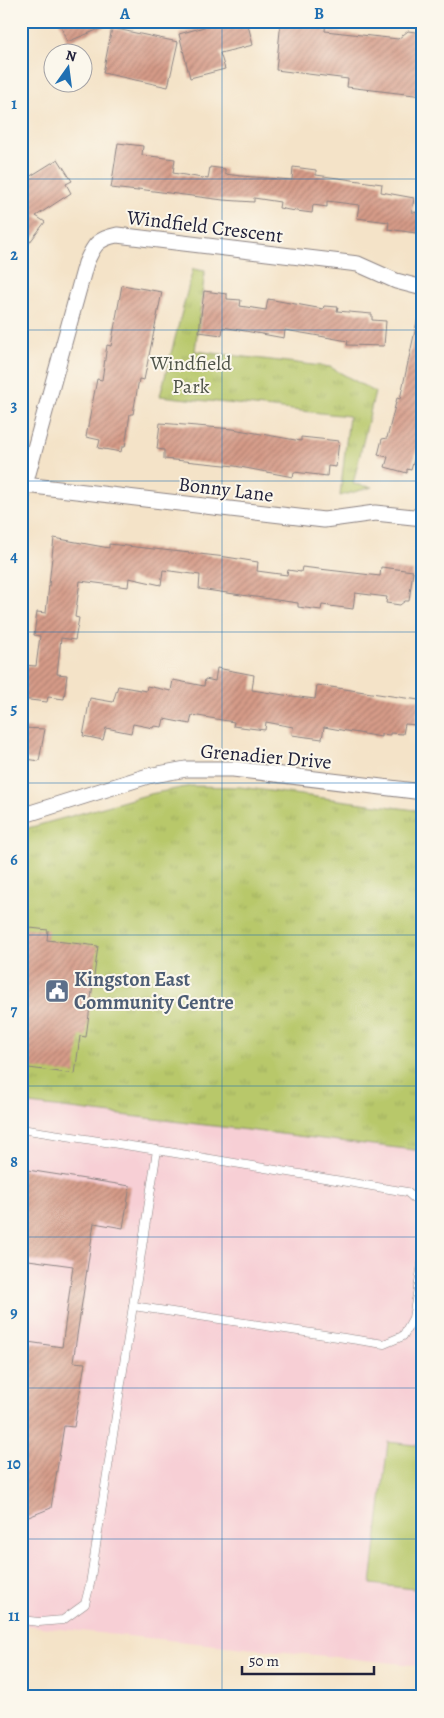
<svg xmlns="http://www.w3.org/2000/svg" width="444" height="1718" font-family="Alegreya,serif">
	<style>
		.built { fill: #f7cfd5 }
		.grass { fill: #b8c86b; stroke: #6d7553 }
		.park { fill: url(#park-tufts); stroke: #6d7553 }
		.building { fill: url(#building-hatch) }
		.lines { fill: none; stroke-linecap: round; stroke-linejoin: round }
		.service-casing { stroke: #8b8282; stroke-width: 9 }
		.minor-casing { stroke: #8b8282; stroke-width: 17 }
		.service { stroke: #fff; stroke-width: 8 }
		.minor { stroke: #fff; stroke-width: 15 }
		.grid { fill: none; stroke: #1f6fb2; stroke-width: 1; stroke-opacity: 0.55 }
		.labels { text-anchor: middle; stroke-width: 4; stroke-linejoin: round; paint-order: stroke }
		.street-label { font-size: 20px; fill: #22223b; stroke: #fbf7ec }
		.park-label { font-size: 20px; fill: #4f5449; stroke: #fbf7ec }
		.service-label { font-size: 20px; font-weight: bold; fill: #4e5e75; stroke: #fbf7ec; text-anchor: start }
		.neatline { fill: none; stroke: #1f6fb2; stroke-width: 2 }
		.grid-label { font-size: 16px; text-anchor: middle; font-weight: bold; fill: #1f6fb2 }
	</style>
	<defs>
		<pattern id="park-tufts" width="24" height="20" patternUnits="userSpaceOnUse" patternTransform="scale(1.25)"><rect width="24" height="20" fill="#b8c86b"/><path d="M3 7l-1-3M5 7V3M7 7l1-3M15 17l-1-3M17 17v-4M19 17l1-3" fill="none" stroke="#9eac5e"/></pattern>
		<pattern id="building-hatch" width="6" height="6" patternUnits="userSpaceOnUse" patternTransform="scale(1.25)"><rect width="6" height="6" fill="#d69b88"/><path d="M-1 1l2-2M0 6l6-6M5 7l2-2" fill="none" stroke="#ad7e70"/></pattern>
	</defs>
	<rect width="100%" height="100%" fill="#fbf7ec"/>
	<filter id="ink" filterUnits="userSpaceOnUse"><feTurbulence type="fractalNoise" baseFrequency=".02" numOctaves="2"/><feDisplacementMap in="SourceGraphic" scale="10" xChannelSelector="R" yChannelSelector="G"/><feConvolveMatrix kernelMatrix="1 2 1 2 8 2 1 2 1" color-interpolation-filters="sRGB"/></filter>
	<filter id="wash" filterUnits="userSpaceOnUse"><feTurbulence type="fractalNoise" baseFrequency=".0096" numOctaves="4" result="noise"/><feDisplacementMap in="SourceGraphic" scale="20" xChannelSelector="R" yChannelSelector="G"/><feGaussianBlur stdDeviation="1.12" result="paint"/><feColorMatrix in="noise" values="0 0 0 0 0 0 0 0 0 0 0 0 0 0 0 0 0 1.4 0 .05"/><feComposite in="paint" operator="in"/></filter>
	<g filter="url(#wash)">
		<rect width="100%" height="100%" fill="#f4e3c8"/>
		<path class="built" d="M21,1103l402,48v515l-402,-41z"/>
		<path class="grass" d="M388,1442l35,4v144l-52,-6z"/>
		<g class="park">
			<path d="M193,269l12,2 -10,80 135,16 45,25 -22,92 19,3 -32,9 9,-80 -189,-20z"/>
			<path d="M191,786l49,1 183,24v340l-402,-48v-273l129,-36z"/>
		</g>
		<g id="blocks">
			<g class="building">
				<path d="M59,21h58v1l-50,20z"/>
				<path d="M210,21h37l6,24 -33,8 5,16 -35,9 -11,-44 32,-9z"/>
				<path d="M281,21h45l-1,10 73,8 10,-8 15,2v63l-76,-9 1,-8 -72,-9z"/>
				<path d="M112,28l66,14 -10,45 -65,-14z"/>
				<path d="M118,143l25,3 -1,9 33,4 -2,14 35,6 2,-12 15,2v5l16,2 51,4 1,-13 23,3v5l66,9 -1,8 33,6 -2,14 11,1v21l-35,-5 1,-7 -32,-4 2,-13 -32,-4v6l-14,-2 -1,8 -23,-3 -10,-2 1,-6 -26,-4v4l-31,-2 -85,-11v2l-27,-3z"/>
				<path d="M58,159l14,22 -6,3 5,9 -35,23 9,6 -24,32v-72z"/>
				<path d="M122,285l40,7 -18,88 -5,-1 -6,35h-3l-5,33h-3l-1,5 -23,-4 2,-8 -14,-3 11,-58 5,1 5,-35 4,1z"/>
				<path d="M204,291l23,3v5l14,1 -1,6 26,4 2,-11 55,10 1,-3 14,1 -1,4 35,3v6l14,1 -2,25 -37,-1 1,-4 -63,-11 -1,8 -61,-11 -1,8 -23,-3z"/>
				<path d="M418,317l5,1v110l-12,42 -4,-1v4l-22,-6 3,-10 -10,-2 4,-16 5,-1 10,-40 3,1z"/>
				<path d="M160,423l73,6 68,12v-4l38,4 -3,26 -8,-1 -1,10 -33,-4 -1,5 -58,-11 -71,-7v-9l-7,-1z"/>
				<path d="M54,538l55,10v-4l117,13 32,5 -1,9 30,4 1,-5 13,2 1,-5 78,9 1,-9 32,4 -4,30h-4l-5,4 -14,-2 1,-6 -32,-4 -2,16 -31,-4 -1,5 -23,-3v-4l-99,-14 1,-14 -37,-5 -2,15 -32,-7 -1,9 -48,-6 -5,36 4,1 -4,22 -14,-2 -4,36 10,1 -3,24 -16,-2 -1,5 -26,-3 1,-34 14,1 4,-30 -6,-1 3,-23 9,1z"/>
				<path d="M217,668l37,7 -2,15 32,5 31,4 2,-14 102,15 -3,25 -11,-1 -2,10 -13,-1v2l-9,-1v3l-57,-10 -2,12 -30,-4 1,-8 -27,-5 -1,8 -32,-4 1,-4 -42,-7 -2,9 -26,-5 -2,8 -8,-1 -1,2 -20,-4 -2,9 -25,-5 -3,12 -20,-4 7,-38 23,4 5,-16 28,5 1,-5 24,5 2,-11 31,6 1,-7 10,2z"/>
				<path d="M21,728l24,1 -6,32 -18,-3z"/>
				<path d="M21,927l27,3 -1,10 51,6 -12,91 -6,-1 -5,38 -54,-7z"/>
				<path d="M21,1169l109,17 -7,42 -29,-5 -21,139 12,1 -11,64 -10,-1 -13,82 -30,12v-179l41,6 11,-81 -52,-7z"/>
			</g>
		</g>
	</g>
	<g filter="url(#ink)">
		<use href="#blocks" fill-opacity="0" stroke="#8b8282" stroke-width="1"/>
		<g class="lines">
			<defs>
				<g id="service">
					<path d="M21,1129l136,21 -67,434 -5,20 -22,16 -24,2 -18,-2"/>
					<path d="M157,1150l250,42 16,14"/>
					<path d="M133,1306l251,38 19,-8 10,-18 10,-60"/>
				</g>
				<g id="minor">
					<path d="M25,485l299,35 51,-7 48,5"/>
					<path d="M21,499l65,-236c8,-18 11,-24 31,-28l241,29 38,17 27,7"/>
					<path d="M21,816l127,-40 38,-7h47l190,23"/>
				</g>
			</defs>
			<use href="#service" class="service-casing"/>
			<use href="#minor" class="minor-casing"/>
			<use href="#service" class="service"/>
			<use href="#minor" class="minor"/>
		</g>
	</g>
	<path class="grid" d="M222,21v1676M21,179h402M21,330h402M21,481h402M21,632h402M21,783h402M21,935h402M21,1086h402M21,1237h402M21,1388h402M21,1539h402"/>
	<defs>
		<symbol id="civic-square" viewBox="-11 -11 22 22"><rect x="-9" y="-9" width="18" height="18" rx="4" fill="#5c6f8a" stroke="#fbf7ec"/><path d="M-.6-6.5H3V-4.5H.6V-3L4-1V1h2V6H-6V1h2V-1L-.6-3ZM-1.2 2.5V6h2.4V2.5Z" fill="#fff"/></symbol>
	</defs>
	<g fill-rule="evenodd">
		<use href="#civic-square" x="43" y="977" width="28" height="28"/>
	</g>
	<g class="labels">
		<g class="street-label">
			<text transform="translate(205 226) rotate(7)" y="7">Windfield Crescent</text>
			<text transform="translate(226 489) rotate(7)" y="7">Bonny Lane</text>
			<text transform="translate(266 756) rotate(5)" y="7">Grenadier Drive</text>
		</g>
		<g class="park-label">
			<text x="191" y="370">Windfield<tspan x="191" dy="23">Park</tspan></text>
		</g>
		<g class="service-label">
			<text x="74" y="986">Kingston East<tspan x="74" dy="23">Community Centre</tspan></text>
		</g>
	</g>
	<rect width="444" height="1718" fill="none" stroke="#fbf7ec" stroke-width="55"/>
	<g transform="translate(68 68) rotate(14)"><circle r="24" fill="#fbf7ec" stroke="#a4a2a5"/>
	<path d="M0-4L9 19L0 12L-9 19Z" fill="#1f6fb2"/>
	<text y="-8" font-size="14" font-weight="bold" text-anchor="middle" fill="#22223b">N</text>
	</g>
	<path d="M242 1666v8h132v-8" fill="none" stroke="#22223b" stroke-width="2.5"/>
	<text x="249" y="1666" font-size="15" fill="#22223b" stroke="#fbf7ec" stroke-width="4" paint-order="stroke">50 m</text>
	<rect x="28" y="28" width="388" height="1662" class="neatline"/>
	<g class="grid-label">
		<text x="125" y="19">A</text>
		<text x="319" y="19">B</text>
		<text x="14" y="109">1</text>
		<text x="14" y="260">2</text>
		<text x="14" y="411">3</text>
		<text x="14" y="562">4</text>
		<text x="14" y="714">5</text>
		<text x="14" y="865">6</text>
		<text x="14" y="1016">7</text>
		<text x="14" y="1167">8</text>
		<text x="14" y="1318">9</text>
		<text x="14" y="1469">10</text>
		<text x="14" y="1621">11</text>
	</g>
</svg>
